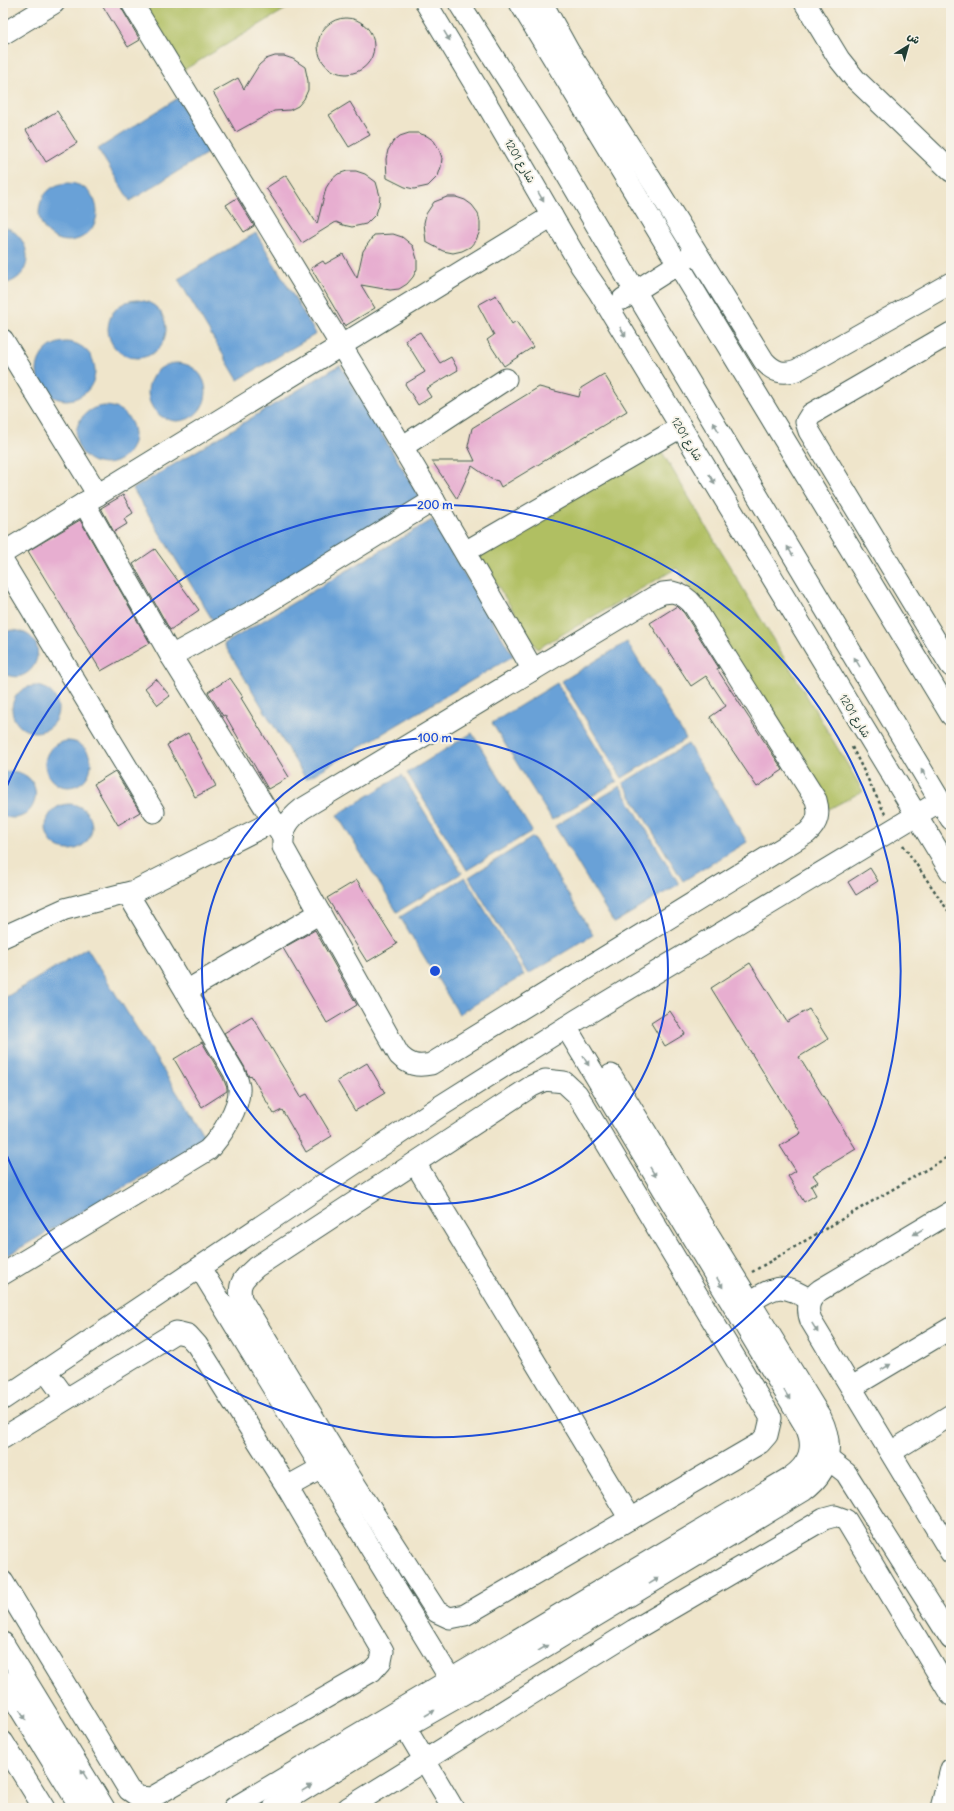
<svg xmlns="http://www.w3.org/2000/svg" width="954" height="1811" font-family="Delius,'Playpen Sans Arabic',sans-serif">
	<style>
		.green { fill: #b0bf62; stroke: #687e4b }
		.water { fill: #69a1d7; stroke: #446f86 }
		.building { fill: #e7aed0 }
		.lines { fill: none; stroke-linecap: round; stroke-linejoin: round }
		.minor-casing { stroke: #3e564b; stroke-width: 23 }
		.path { stroke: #3e564b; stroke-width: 2.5; stroke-dasharray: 3 3; stroke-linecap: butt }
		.minor { stroke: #fff; stroke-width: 21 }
		.oneway { fill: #8f9e9a }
		.ring { fill: none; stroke: #1d4ed8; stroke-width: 2 }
		.labels { text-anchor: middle; stroke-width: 4; stroke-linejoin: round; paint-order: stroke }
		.street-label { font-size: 11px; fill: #1f3d34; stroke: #f7f3e8 }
		.centre { fill: #1d4ed8; stroke: #f7f3e8; stroke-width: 2 }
		.ring-label { font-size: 12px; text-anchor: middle; font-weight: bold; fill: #1d4ed8; stroke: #f7f3e8; stroke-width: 4; stroke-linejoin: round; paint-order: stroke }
	</style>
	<rect width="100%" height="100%" fill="#f7f3e8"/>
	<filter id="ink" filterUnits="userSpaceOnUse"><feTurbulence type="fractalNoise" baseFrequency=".025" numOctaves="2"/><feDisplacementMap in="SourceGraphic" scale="8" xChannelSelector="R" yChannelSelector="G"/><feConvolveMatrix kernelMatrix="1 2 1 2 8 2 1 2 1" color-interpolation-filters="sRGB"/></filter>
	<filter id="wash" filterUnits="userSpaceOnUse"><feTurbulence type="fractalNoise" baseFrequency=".012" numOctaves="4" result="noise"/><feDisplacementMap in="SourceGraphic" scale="16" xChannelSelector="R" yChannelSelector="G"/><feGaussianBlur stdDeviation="0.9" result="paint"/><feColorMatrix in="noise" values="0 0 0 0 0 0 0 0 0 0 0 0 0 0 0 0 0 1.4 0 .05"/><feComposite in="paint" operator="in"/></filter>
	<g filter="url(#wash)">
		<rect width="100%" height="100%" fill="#efe5cb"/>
		<g class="green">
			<path d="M134,3h162l-119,71z"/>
			<path d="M659,447l204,344 -34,18 -152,-241 -140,81 -59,-95z"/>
		</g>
		<g class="water">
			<path d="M178,98l31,54 -79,49 -32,-52z"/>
			<circle cx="68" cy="212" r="29"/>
			<path d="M3,226c30,10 34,52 0,58z"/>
			<path d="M256,233l60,101 -78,46 -60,-101z"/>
			<circle cx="137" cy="329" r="29"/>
			<circle cx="66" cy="371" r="29"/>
			<circle cx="177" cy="392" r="29"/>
			<path d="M340,365l82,136 -207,123 -82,-135z"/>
			<circle cx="105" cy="435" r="29"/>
			<path d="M432,520l81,136 -207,123 -82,-135z"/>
			<path d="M12,630c45,3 23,62 -9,43v-40z"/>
			<path d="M627,642l59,97 -64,39 -60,-97z"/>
			<path d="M557,683l60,98 -65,39 -60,-97z"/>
			<circle cx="35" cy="709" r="23"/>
			<path d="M472,733l60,98 -65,39 -60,-97z"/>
			<circle cx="68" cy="764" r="23"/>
			<path d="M688,744l59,98 -64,39 -60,-98z"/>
			<path d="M10,771c41,2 28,58 -7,45v-43z"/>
			<path d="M402,775l60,98 -65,39 -60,-97z"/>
			<path d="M620,786l59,98 -65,39 -59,-97z"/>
			<circle cx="69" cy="827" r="23"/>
			<path d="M533,837l60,98 -65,39 -59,-97z"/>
			<path d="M465,877l59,98 -65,39 -59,-97z"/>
			<path d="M87,948l119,191 -203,119v-259z"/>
		</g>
		<g id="blocks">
			<g class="building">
				<path d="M101,3h19l2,6 18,31 -12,7z"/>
				<circle cx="346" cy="46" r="28"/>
				<path d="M275,56h9l9,3 12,8 3,14v9l-4,9 -6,7 -8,4 -16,1 -38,21 -23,-40 25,-14 6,11 15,-24 7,-6z"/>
				<path d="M350,102l20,33 -21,12 -20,-32z"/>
				<path d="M57,111l20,32 -31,19 -20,-32z"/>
				<path d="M409,133h9l9,3 7,5 5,8 3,9 -1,9 -3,9 -10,10 -14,3 -9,-2 -18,-9 -1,-19 2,-9 5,-8 7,-6z"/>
				<path d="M347,171h9l9,3 11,8 4,14 -1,9 -3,9 -10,10 -14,3 -9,-2 -7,-3 -34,21 -36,-55 20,-13 31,49 9,-36 5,-8 7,-6z"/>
				<path d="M447,197h9l9,3 7,5 6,8 2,9v9l-4,9 -6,7 -8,4 -9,2 -10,-2 -17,-9 -2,-19 2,-9 8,-12z"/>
				<path d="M237,198l17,28 -10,6 -18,-27z"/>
				<path d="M393,234l9,3 11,9 4,13v10l-4,8 -6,7 -8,5 -9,1 -29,-5 14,23 -30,18 -34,-58 12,-7 2,3 18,-10 14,24 6,-27 11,-16z"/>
				<path d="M496,295l16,29 4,-3 17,26 -29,19 -17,-26 7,-5 -16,-30z"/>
				<path d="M420,332l20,31 11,-6 7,13 -32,19 5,8 -13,8 -13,-21 20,-12 -20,-32z"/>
				<path d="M604,374l23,37 -126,76 -3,-6 -7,-2 -19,-13 -15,33 -25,-38h43l-7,-15 4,-18 67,-41 40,10 2,-9z"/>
				<path d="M123,495l10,18 -9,6 3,5 -13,8 -13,-24z"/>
				<path d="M80,520l70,123 -49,28 -73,-120z"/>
				<path d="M155,549l44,61 -29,20 -37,-66z"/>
				<path d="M677,606l7,7 35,55 -2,1 66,101 -26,17 -47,-70 16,-11 -20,-30 -15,10 -41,-63z"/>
				<path d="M230,678l13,19 -2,1 48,79 -21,12 -43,-74 -2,1 -15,-24z"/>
				<path d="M156,679l14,17 -12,9 -13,-17z"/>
				<path d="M188,733l28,53 -21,11 -28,-52z"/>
				<path d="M115,771l25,41 -22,13 -24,-41z"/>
				<path d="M870,868l8,13 -22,14 -8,-13z"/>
				<path d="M357,880l40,64 -30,18 -40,-64z"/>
				<path d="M315,930l42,75 -30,18 -44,-75z"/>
				<path d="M750,963l37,59 22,-13 19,30 -29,18 57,92 -43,26 5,7 -7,4 5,9 -12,7 -16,-26 8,-5 -16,-25 21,-13 -90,-145z"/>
				<path d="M670,1011l15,23 -20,12 -14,-23z"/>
				<path d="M252,1016l49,81 6,-3 25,42 -26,16 -24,-42 -8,4 -23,-39 -2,2 -5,-11 -20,-33z"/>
				<path d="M202,1042l21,36 4,10v3l-25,16 -28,-48z"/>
				<path d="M367,1063l18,30 -30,18 -18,-30z"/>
			</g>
		</g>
	</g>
	<g filter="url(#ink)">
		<use href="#blocks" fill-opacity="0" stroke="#3e564b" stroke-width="1"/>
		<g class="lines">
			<defs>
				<g id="minor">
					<path d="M132,3c135,221 272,442 401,667"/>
					<path d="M426,3l65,108 90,155 18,26 352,580"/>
					<path d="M459,3l92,145 84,143 316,528"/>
					<path d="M520,3l431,712"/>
					<path d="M542,3l27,49 89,138 106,171c10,11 19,14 33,9l154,-87"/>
					<path d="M805,3l34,56 16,20 96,92"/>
					<path d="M3,34l51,-31"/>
					<path d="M623,299l66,-42"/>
					<path d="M951,333l-140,81 -5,8 3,9 142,235"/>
					<path d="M3,340l95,155"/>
					<path d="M402,447l104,-68"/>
					<path d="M84,503l87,153 111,179"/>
					<path d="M465,552l216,-125"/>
					<path d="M3,553l549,-337"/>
					<path d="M3,562l151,250"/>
					<path d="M672,592c10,2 16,6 22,14l122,194c4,14 2,23 -9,33l-376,231c-14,3 -22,1 -32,-9l-116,-208c-1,-18 5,-27 19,-38l352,-212 9,-4z"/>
					<path d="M171,656l89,-49 174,-107"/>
					<path d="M3,937l62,-28 70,-18 139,-70"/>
					<path d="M186,991l134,-78"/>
					<path d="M545,1080l19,2 13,12 194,324 -4,17 -7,8 -295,172 -15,3 -13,-6 -99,-154 -97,-159c-3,-17 3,-21 15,-32l276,-181z"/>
					<path d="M415,1163l215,356"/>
					<path d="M951,1212l-131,78c-11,8 -14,18 -9,31l140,232"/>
					<path d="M200,1268l257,422"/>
					<path d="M3,1274l205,-124c13,-13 33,-44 31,-63 -1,-6 -3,-11 -5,-15l-106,-178"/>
					<path d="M750,1302c26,-17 33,-19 60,-2"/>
					<path d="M45,1370l21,29"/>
					<path d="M852,1387l99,-59"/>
					<path d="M3,1399l436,-292 138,-87 363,-219"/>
					<path d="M3,1438l173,-106 12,3 9,10 90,142 96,164 -2,10 -9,10 -221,127 -12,-1 -10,-7 -126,-208"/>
					<path d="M891,1452l60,-37"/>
					<path d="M815,1456l13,3 18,14 105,166"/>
					<path d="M287,1487l47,-26"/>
					<path d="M3,1643l101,165"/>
					<path d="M3,1681l78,127"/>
					<path d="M405,1727l48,81"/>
					<path d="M3,1742l41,66"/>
					<path d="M234,1808l557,-331c19,-13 24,-30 15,-50l-240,-400"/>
					<path d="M274,1808l131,-81 111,-63 287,-173c27,-20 32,-43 18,-73l-210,-343"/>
					<path d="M348,1808l286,-178 190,-111 11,-3 11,4 105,175"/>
					<path d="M941,1808l10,-39"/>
				</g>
			</defs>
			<use href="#minor" class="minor-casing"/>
			<g class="path">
				<path d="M852,747l33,67"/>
				<path d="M903,845l48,70"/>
				<path d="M752,1272l199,-117"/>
			</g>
			<use href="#minor" class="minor"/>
		</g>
		<defs><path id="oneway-solid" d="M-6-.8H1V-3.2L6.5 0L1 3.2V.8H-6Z"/></defs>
		<g class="oneway">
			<use href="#oneway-solid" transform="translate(447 36) rotate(59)"/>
			<use href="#oneway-solid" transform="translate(541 197) rotate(60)"/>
			<use href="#oneway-solid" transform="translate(623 332) rotate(59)"/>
			<use href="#oneway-solid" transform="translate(716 427) rotate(-121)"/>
			<use href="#oneway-solid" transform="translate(712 479) rotate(58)"/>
			<use href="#oneway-solid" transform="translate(790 551) rotate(-121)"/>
			<use href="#oneway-solid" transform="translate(857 662) rotate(-121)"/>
			<use href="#oneway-solid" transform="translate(924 774) rotate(-121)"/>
			<use href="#oneway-solid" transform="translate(586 1061) rotate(59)"/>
			<use href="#oneway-solid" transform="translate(653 1172) rotate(59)"/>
			<use href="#oneway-solid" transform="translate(918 1232) rotate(149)"/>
			<use href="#oneway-solid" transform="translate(720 1283) rotate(59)"/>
			<use href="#oneway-solid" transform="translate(815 1328) rotate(58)"/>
			<use href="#oneway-solid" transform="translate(886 1367) rotate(-31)"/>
			<use href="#oneway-solid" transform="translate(787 1395) rotate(59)"/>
			<use href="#oneway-solid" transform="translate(654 1581) rotate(-31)"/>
			<use href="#oneway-solid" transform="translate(543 1648) rotate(-31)"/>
			<use href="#oneway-solid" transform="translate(430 1713) rotate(-30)"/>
			<use href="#oneway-solid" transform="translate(23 1715) rotate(59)"/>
			<use href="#oneway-solid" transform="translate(84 1774) rotate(-122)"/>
			<use href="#oneway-solid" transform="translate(307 1788) rotate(-32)"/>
		</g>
	</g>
	<g class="ring">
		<circle cx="435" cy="971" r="233"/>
		<path d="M4 793A466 466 0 1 1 4 1149"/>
	</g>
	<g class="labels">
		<g class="street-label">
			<text transform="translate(520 161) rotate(60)" y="4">شارع 1201</text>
			<text transform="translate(687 439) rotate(59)" y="4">شارع 1201</text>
			<text transform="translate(855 716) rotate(59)" y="4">شارع 1201</text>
		</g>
	</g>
	<circle cx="435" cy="971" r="6" class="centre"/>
	<g class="ring-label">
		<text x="435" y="509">200 m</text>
		<text x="435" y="742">100 m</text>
	</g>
	<rect width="954" height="1811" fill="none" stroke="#f7f3e8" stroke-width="16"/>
	<g transform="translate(908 46) rotate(37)" stroke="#f7f3e8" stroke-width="3" paint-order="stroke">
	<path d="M0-3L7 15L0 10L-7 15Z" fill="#1f3d34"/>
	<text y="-6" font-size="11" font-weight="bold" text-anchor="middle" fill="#1f3d34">ش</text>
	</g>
</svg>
